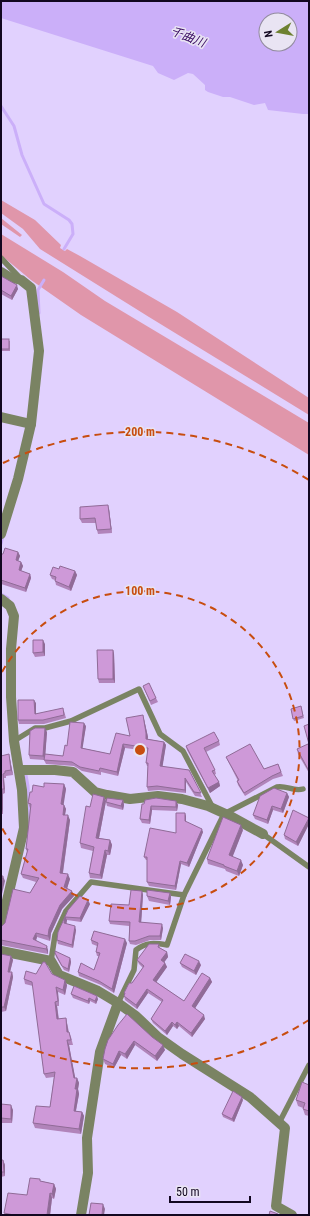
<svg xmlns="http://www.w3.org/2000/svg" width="310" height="1216" font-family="'Roboto Condensed','Noto Sans JP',sans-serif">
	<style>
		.green { fill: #e096aa }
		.water { fill: #cbaff9; fill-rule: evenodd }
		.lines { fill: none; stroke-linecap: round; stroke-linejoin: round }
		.stream { stroke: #cbaff9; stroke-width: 3 }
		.lane { stroke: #7a8363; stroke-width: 5.5 }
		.street { stroke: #7a8363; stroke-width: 10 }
		.wall { fill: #b184ba }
		.shaded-wall { fill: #906b97 }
		.building { fill: #ce99d8; stroke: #906b97 }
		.ring { fill: none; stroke: #c84d0f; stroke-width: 2; stroke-dasharray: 7 5 }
		.labels { text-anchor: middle; stroke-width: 3; stroke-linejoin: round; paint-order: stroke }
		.water-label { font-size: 12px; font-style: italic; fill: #380a61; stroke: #e9e4f3 }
		.centre { fill: #c84d0f; stroke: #e9e4f3; stroke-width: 2 }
		.ring-label { font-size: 12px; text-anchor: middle; font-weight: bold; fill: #c84d0f; stroke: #e9e4f3; stroke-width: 3; stroke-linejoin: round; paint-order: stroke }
	</style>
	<rect width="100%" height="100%" fill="#e1d1fe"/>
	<g class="green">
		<path d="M1,200l34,20 26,25 -1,3 5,3 2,-2 13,7 97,56 132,86v17l-160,-98 -109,-68 -17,-20 -22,-16z"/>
		<path d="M1,218l21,17 -2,2 -19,-13z"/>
		<path d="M1,234l62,38 42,29 204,122v32l-228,-140 -50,-35 -30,-25z"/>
	</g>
	<path class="water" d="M1,1h308v113h-6l-35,-4 -3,-7 -11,2 -24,-8h-7l-15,-5 -3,-2v-5l-12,-11 -5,-1 -14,7 -16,-7 -5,-7 -152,-48zM266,20h24v24h-24z"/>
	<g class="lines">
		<g class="stream">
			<path d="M1,106l13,20 8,29 22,49 25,16 3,4 1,10 -9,15"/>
			<path d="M39,313l-1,-23 6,-10"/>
			<path d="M1,544l2,-8"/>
			<path d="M1,594l7,4"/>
			<path d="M26,775l2,11 2,37"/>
		</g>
		<g class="lane">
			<path d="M1,258l19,20"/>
			<path d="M14,741l21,-13h10l26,-7 68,-32 21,45 23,17 30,57"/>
			<path d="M263,834l46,33"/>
			<path d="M51,961l4,-26 11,-24 25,-29 93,13"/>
			<path d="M118,1003l16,-33 2,-20c10,-8 19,-7 31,-5l17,-50 40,-81 53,-27c9,-2 17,5 26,2"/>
			<path d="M279,1123l30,-58"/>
		</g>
		<g class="street">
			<path d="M1,272l8,5 12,3 10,8 8,63 -8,73 -13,55 -17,55"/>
			<path d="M1,417l30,7"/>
			<path d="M1,599l9,7 4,10 -3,33v48l3,44 8,49 2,38 -23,98"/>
			<path d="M19,770h36l18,2 22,20 12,3 23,4 28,-3 24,3 26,7 22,10 33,18"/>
			<path d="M1,951l50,10 8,14 39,16 20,12 18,13 22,21 24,17 68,43 35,31 -9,78 16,9"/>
			<path d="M81,1215l7,-42 -1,-35 13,-86 18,-49"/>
		</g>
	</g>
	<g class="wall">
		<path d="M1,276l17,13 -6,11 -11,-6z"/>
		<path d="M1,339l9,2v10h-9z"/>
		<path d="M109,509l3,24 -14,1 -1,-4 -1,-7h-14l-2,-4z"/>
		<path d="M18,552l2,4 -2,5 3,1 2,4 -2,5 9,3 1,4 -5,14 -25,-8v-30h2z"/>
		<path d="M59,569l16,2 2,4 -6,16 -15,-6 -1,-5 -3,-1 -2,-4z"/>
		<path d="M45,644v12l-10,1 -2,-4z"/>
		<path d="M113,650l1,4 1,29h-16l-1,-4z"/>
		<path d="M143,686l13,12 2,4 -7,3z"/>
		<path d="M36,703v11l28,-3 2,7 -22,6h-25l-1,-4z"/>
		<path d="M301,706l3,12 -10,3 -3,-12z"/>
		<path d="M144,719l4,18v2l16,3 2,3 -4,22 27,3 13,27 -7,-1 -9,-14v11l-27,-3 -11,1 -1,-4 1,-21h-1l-1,-3 2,-12 -23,-3 -7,28 -17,-4v3l-19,-4 -8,-5 -28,-2 -2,-4 -14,-1 -1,-4 18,-23 -2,22 18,2 4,-10 19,-20 -4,22 28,6 20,-18z"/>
		<path d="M219,741l1,4 -14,7 9,18 1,4 -2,1 5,7 1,4 -10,7 -23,-43 -1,-4z"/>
		<path d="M309,746v27l-11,-19 -1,-5z"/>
		<path d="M1,756l9,3 3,16 -7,1v2h-2l1,15 -2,1v20h-2z"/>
		<path d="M226,757l38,12 14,-5 5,12 -10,3 -28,17 -7,-11 -1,-4h1z"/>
		<path d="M64,784l2,5 -3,15 1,1 2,4 -1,6 5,5 -7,53 7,6 -3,9 7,8 -12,13 -11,24 -1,8 -13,-4 -1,3 12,10v4l-47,-9v-18l4,-4 25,-30 6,-11 -13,-4 -2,-4 6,-22 -1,-3 5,-41h-1l-2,-5 4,-11 12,-5z"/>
		<path d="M287,793l2,4 -6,16 -10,-3 -5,14 -13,-5 -2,-4z"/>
		<path d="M104,797l2,4 -7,37 11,2 2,5 -2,10h-3l-5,24 -12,-1 -1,-5 4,-22 -12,-3 -1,-5 10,-36z"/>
		<path d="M123,800l1,5 -1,5 -16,-4 -1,-4z"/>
		<path d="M176,801l2,4 -1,6 -25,-1 -2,14 -8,-1 -2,-4 4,-15z"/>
		<path d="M186,816v6l17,10 -14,35 -8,-3 -5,26 -27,-4 -2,-4v-22h-1l-2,-3 32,-24z"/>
		<path d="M309,818v6l-11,22 -13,-7 -1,-4z"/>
		<path d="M243,830l-11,27 11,8 -4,11 -13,-5 -1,-2 -17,-5 -1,-5z"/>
		<path d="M142,891l1,4 -2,27 22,6 -2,12h-11l-14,5 -6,-1 -1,-3v-15l-19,-2 -1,-3 20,-16z"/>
		<path d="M170,893l1,4 -1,8 -21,-4 -2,-5z"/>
		<path d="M90,904l-9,18 -14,-2 -1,4 10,6 -3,18 -15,-4 -1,-4 11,-30z"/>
		<path d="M91,940l36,3 -13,50 -13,-8 -22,-9 -1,-4 16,-2 5,-14h-2l-1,-4 1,-6 -5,-2z"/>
		<path d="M159,944l1,4 7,4 1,5 -4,5 1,1 2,4 -11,15 28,19 26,-23 2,4 -17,26 10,11 -13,18 -13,-11 -2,3 -4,-3 -6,9 -14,-12 -2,-4 11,-17 -14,-9 -11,16 -12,-9 -1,-4 1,-2 -1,-1 19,-25 -4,-4 -2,-4z"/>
		<path d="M55,953l15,5 1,4 -2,10 -5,-2 -8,-13z"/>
		<path d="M1,954l10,2 2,4 -3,12h2l1,5 -7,34 -5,1z"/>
		<path d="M180,963l21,2 -5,10 -14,-8z"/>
		<path d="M36,974h16l15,11 -2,10 -7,-3 1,14h-2l2,13 7,-1 1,5 2,9 2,5 2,8h-4l6,33h2l2,5 -1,6 1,5 -3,17 6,1 2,4 -3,18 -46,-6 -2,-5 17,-16 4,-30 -8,1 -2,-4 -11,-88 -8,-2 -1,-5z"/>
		<path d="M71,994l27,5 -2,5 -6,-3 -1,3 -16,-6z"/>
		<path d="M118,1025l47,25 -8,11 -22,-16 -8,14 -6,-4 -7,13 -9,-4 -2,-5z"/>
		<path d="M309,1085v31l-4,-1 -2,-6v-1l-5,-2 -2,-6z"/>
		<path d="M243,1100l-9,22 -11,-5 -1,-3z"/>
		<path d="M1,1102l1,2 11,6 -1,13h-11v16z"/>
		<path d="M1,1160h2l2,5v11l-4,1z"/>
		<path d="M41,1181l13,3 2,5 -2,10 -2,-1 -2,17h-45l-1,-2 23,-18z"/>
	</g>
	<g class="shaded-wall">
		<path d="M17,285l1,4 -6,11 -1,-4z"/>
		<path d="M108,505l1,4 3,24 -1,-4z"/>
		<path d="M18,552l2,4 -3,8 -1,-4z"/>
		<path d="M21,562l2,4 -3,8 -1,-4z"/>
		<path d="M75,571l2,4 -6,16 -2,-4z"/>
		<path d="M30,574l1,4 -5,14 -1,-4z"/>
		<path d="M43,640l2,4v12l-2,-4z"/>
		<path d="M113,650l1,4 1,29 -2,-4z"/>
		<path d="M34,700l2,3v14l-1,-3z"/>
		<path d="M143,715l5,22 -1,5 -1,-3z"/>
		<path d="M84,723l2,3 -4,26 -1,-4z"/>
		<path d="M45,728l2,4 -2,28 -2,-4z"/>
		<path d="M164,742l2,3 -4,25 -2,-4z"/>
		<path d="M123,744l2,4 -7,28 -1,-4z"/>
		<path d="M9,754l1,5 3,16 -2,-5z"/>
		<path d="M3,774l1,4 1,15 -1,-4z"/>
		<path d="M185,778l1,4v11l-1,-3z"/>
		<path d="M219,782l1,4 -10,7 -2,-5z"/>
		<path d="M64,784l2,5 -3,20 -2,-5z"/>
		<path d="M2,789l1,5v20l-1,-5z"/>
		<path d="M287,793l2,4 -6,16 -2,-4z"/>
		<path d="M104,797l2,4 -8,42 -2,-5z"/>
		<path d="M123,800l1,5 -1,5 -2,-4z"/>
		<path d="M176,801l2,4 -1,6 -1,-4z"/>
		<path d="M64,805l2,4 -2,11 -1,-5z"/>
		<path d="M151,806l1,4 -2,14 -1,-4z"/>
		<path d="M272,806l1,4 -5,14 -1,-4z"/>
		<path d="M185,813l1,3v9l-1,-4z"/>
		<path d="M68,815l2,5 -8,58 -2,-5z"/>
		<path d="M309,818v6l-11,22 -2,-4z"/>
		<path d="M241,825l2,5 -12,31 -2,-6z"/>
		<path d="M202,829l1,3 -14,35 -2,-4z"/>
		<path d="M110,840l2,5 -2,10 -2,-4z"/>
		<path d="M105,850l2,5 -5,24 -2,-4z"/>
		<path d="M241,860l2,5 -4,11 -2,-5z"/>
		<path d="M180,861l1,3 -5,26 -1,-4z"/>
		<path d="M68,874l2,5 -4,13 -2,-5z"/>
		<path d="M3,876l2,5 -4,17v-12z"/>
		<path d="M72,891l2,5 -12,13 -11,24 -1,8 -2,-5 1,-7 11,-24z"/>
		<path d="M142,891l1,4 -2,30 -2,-3z"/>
		<path d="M170,893l1,4 -1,8 -2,-4z"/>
		<path d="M88,900l2,4 -9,18 -1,-4z"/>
		<path d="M65,917l2,3 -1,7 -2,-4z"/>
		<path d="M162,924l1,4 -2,12 -1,-4z"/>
		<path d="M75,926l1,4 -3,18 -1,-3z"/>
		<path d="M36,933l1,4 -2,7 -2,-5z"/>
		<path d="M125,939l2,4 -13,50 -2,-4z"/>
		<path d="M47,946l1,4v4l-2,-5z"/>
		<path d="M167,952l1,5 -5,7 -2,-4z"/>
		<path d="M11,956l2,4 -4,16 -1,-4z"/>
		<path d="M70,958l1,4 -2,10 -1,-3z"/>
		<path d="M199,961l2,4 -5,10 -2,-4z"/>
		<path d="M165,963l2,4 -12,17 -2,-4z"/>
		<path d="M12,972l1,5 -7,34 -2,-4z"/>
		<path d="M210,978l2,4 -18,28 -2,-4z"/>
		<path d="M65,980l2,5 -2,10 -2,-5z"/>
		<path d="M56,987l2,5 1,14 -1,-5z"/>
		<path d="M147,989l1,4 -11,16 -1,-4z"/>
		<path d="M97,996l1,3 -2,5 -1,-3z"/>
		<path d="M89,998l1,3 -1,3 -1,-3z"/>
		<path d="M55,1002l2,4 2,18 -2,-5z"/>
		<path d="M204,1015l1,4 -13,18 -1,-4z"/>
		<path d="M66,1018l1,5 2,14 -2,-5z"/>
		<path d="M172,1022l1,4 -6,9 -2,-4z"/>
		<path d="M177,1022l2,4 -2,3 -2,-4z"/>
		<path d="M67,1040l2,5 7,37 -2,-4z"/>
		<path d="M134,1041l1,4 -8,14 -2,-5z"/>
		<path d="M163,1045l2,5 -8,11 -2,-5z"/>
		<path d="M119,1051l2,4 -7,13 -1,-4z"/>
		<path d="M77,1078l2,5 -1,6 1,5 -4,21 -1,-4 1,-22z"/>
		<path d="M242,1097l1,3 -9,22 -2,-3z"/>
		<path d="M11,1105l2,5 -1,13 -1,-4z"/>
		<path d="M82,1112l2,4 -3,18 -2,-5z"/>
		<path d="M3,1160l2,5v11l-1,-4z"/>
		<path d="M54,1184l2,5 -2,10 -2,-5z"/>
		<path d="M50,1193l2,5 -2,17h-3z"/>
		<path d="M103,1204l2,5 -1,6h-2z"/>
	</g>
	<g class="building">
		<path d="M1,276l16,9 -6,11 -10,-6z"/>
		<rect x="1" y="339" width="8" height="10"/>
		<path d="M108,505l3,24 -14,1 -2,-12 -15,1v-12z"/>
		<path d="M5,548l13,4 -2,8 5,2 -2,8 11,4 -5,14 -24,-8v-26h2z"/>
		<path d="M60,566l15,5 -6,16 -14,-6 1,-4 -6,-2 3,-8 6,2z"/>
		<path d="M33,640h10v12l-10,1z"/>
		<path d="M97,650h16v29h-15z"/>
		<path d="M149,683l7,15 -6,3 -7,-15z"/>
		<path d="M18,700h16l1,14 28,-6 1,7 -21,5h-25z"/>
		<path d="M301,706l2,10 -10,3 -2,-10z"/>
		<path d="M143,715l3,18v6l18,3 -4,24 29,4 12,23 -7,-1 -9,-14v12l-28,-4 -10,1 1,-24h-2l2,-15 -25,-4 -6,28 -17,-4 -1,3 -19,-4 -8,-5 -28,-2 1,-6 18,2 2,-11 2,1 3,-24 14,1 -3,25 29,6 6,-21 14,3 -4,-18z"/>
		<path d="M309,724v20l-5,-18z"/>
		<path d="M35,728h10l-2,28 -14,-1 1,-24z"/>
		<path d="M214,732l5,9 -15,7 11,22 -3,1 7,11 -11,6 -22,-42z"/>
		<path d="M250,744l14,25 14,-5 3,8 -9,4 -28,17 -7,-12 2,-1 -13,-23z"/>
		<path d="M308,744l1,2v25l-12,-22z"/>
		<path d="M9,754l2,16 -6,1v2l-2,1 1,15h-2v20h-1v-53z"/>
		<path d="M44,783l20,1 -3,20 3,1 -1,10h5l-8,58 8,1 -4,13 8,4 -12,14 -11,24 -1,7 -12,-3 -3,6 14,7 -1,3 -45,-9v-13l4,-4 8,-34 17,4 9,-15 -18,-4 7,-25h-2l5,-45 -3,-1 2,-11h2l1,-7 11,2z"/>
		<path d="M274,788l13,5 -6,16 -9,-3 -5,14 -14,-5 7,-19z"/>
		<path d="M93,794l11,3 -8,41 14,2 -2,11 -3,-1 -5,25 -11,-2 5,-26 -14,-4 6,-37 4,1z"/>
		<path d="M107,798l16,2 -2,6 -15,-4z"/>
		<path d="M156,798l20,3v6l-25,-1 -2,14 -9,-1 2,-15h2l1,-4z"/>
		<path d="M293,810l16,8 -13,24 -12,-7z"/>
		<path d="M176,813h9v8l17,8 -15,34 -7,-2 -5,25 -28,-4v-25h-3l6,-29 26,5z"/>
		<path d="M223,817l18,8 -12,30 12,5 -4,11 -13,-5v-1l-17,-6z"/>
		<path d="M1,876h2l-2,10z"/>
		<path d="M131,890l11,1 -3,31 23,2 -2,12h-11l-14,5h-6l1,-19 -21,-1 2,-17 18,1z"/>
		<path d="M147,890l23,3 -2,8 -21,-5z"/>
		<path d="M80,896l8,4 -8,18 -15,-1 -1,6 11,3 -3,19 -15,-5 1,-8 10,-22z"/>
		<path d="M94,931l31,8 -13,50 -13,-8 -21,-9 3,-9 13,7 6,-17 -4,-1 2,-9 -7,-3z"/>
		<path d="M149,944h10l-1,3 9,5 -6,8 4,3 -12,17 31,21 18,-28 8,5 -18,28 12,9 -13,18 -14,-11 -2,3 -3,-3 -7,9 -14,-12 12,-19 -16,-11 -11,16 -12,-9 1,-3h-1l5,-10h3l12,-17 -7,-6z"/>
		<path d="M55,951l15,7 -2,11 -6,-3 -7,-13z"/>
		<path d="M1,954l10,2 -3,16h4l-8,35h-3z"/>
		<path d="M185,954l14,7 -5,10 -14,-8z"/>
		<path d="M43,962h2l7,12 13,6 -2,10 -7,-3 2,14 -3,1 2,17 9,-1 1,14h2l2,8h-4l7,38h3l-2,11h2l-3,22 8,1 -3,17 -46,-6 3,-17 14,1 5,-35 -11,2 -12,-92 -8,-3 2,-8 10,3z"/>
		<path d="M74,986l23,10 -2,5 -6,-3 -1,3 -17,-7z"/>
		<path d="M127,1014l25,23 11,8 -8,11 -21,-15 -9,13 -6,-3 -6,13 -10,-5 2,-10 3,-9 10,-15z"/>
		<path d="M302,1082l7,3v26l-6,-2 2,-6 -9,-3z"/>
		<path d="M233,1091l9,6 -10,22 -10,-5z"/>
		<path d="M1,1104l10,1v14l-10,-1z"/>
		<path d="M1,1160h2l1,12h-3z"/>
		<path d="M30,1178l10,1v2l14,3 -2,10 -2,-1 -3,22h-33l-10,-2 4,-20 19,2z"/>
		<path d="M91,1203l12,1 -1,11h-13z"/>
		<path d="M270,1211l8,3 -1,1h-8z"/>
	</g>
	<g class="ring">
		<path d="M2 672A159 159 0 1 1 2 828"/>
		<path d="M309 1020A318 318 0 0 1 3 1037M3 463A318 318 0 0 1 309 480"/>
	</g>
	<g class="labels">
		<g class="water-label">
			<text transform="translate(188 37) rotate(21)" y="4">千曲川</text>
		</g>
	</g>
	<circle cx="140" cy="750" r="6" class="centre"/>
	<g class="ring-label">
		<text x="140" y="436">200 m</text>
		<text x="140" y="595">100 m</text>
	</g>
	<rect width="310" height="1216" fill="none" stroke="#120720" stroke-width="4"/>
	<g transform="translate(278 32) rotate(259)"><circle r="19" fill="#e9e4f3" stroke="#938c9f"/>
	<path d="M0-3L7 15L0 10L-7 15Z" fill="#6e8131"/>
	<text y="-6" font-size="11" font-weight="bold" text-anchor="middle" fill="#120720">N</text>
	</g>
	<path d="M170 1196v6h80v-6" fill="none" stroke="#120720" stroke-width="2"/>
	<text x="176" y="1196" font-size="12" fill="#120720" stroke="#e9e4f3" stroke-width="3" paint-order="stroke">50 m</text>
</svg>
